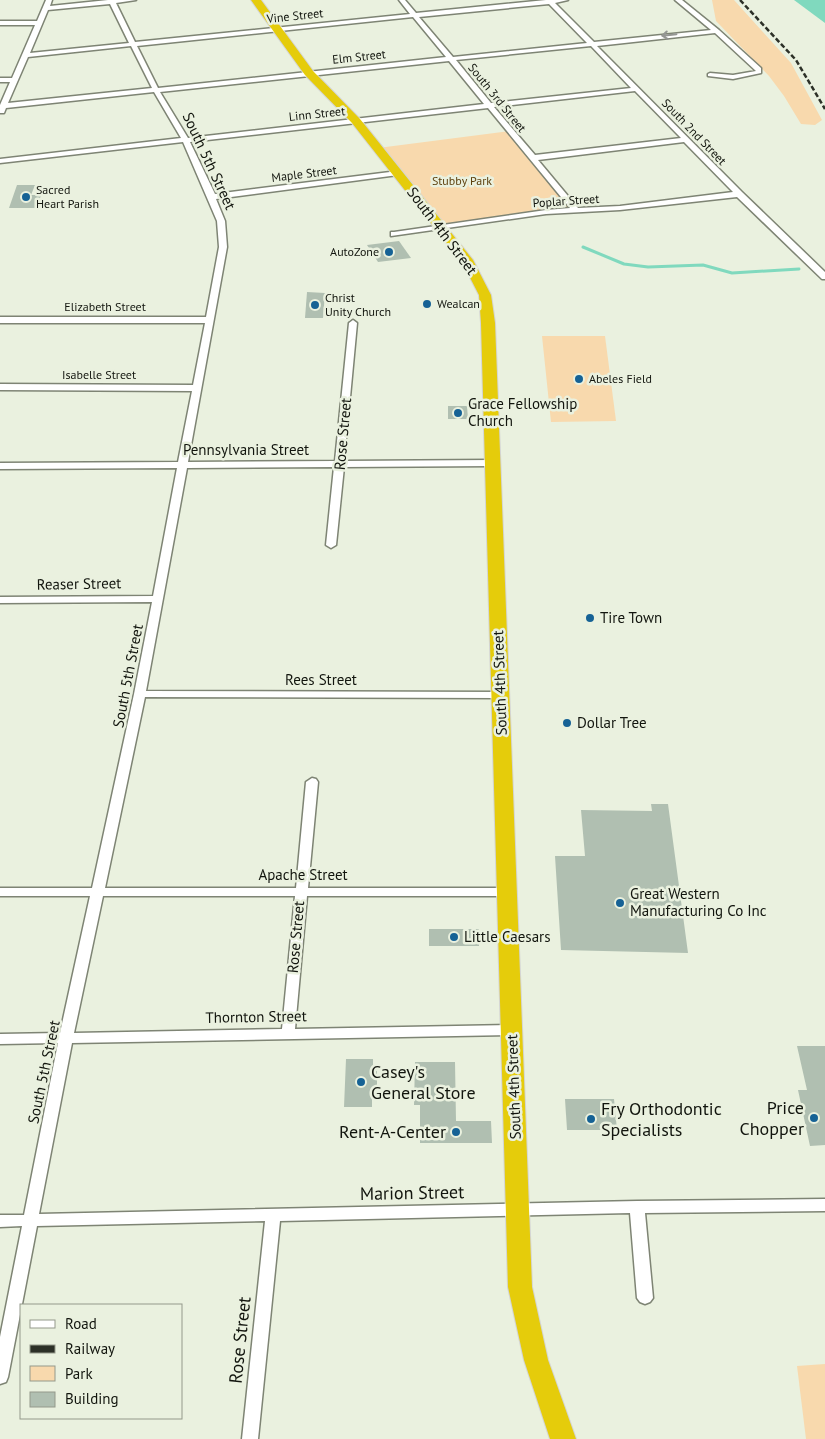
<svg xmlns="http://www.w3.org/2000/svg" width="825" height="1439" font-family="'PT Sans',sans-serif">
	<style>
		.green { fill: #f8d9ad }
		.water { fill: #80d9be }
		.lines { fill: none; stroke-linecap: round; stroke-linejoin: round }
		.stream { stroke: #80d9be; stroke-width: 3 }
		.building { fill: #b0bfb1 }
		.minor-casing { stroke: #7e8474; stroke-width: 3 }
		.highway-casing { stroke: #d4d5d4; stroke-width: 2 }
		.minor { fill: #fff; fill-rule: evenodd }
		.highway { fill: #e5cc0b; fill-rule: evenodd }
		.rail { stroke: #2c3027; stroke-width: 2.5; stroke-dasharray: 5 2.5; stroke-linecap: butt }
		.oneway { stroke: #949693 }
		.poi-dot { fill: #166295; stroke: #eaf1df; stroke-width: 2 }
		.labels { text-anchor: middle; stroke-width: 5; stroke-linejoin: round; paint-order: stroke }
		.far-street-label { font-size: 12px; fill: #12150e; stroke: #eaf1df }
		.far-park-label { font-size: 12px; fill: #5c3f0c; stroke: #eaf1df }
		.far-poi-label { font-size: 12px; fill: #12150e; stroke: #eaf1df; text-anchor: start }
		.street-label { font-size: 15px; fill: #12150e; stroke: #eaf1df }
		.poi-label { font-size: 15px; fill: #12150e; stroke: #eaf1df; text-anchor: start }
		.near-poi-label { font-size: 18px; fill: #12150e; stroke: #eaf1df; text-anchor: start }
		.near-street-label { font-size: 18px; fill: #12150e; stroke: #eaf1df }
	</style>
	<rect width="100%" height="100%" fill="#eaf1df"/>
	<g class="green">
		<path d="M712,0h22l57,63 31,57 -7,5 -14,-1 -17,-28 -15,-20 -53,-55z"/>
		<path d="M510,131l65,78 -133,18 -64,-79z"/>
		<path d="M542,336h63l11,85 -65,1z"/>
		<path d="M825,1364v75h-19l-9,-73z"/>
	</g>
	<path class="water" d="M794,0h31v23z"/>
	<g class="lines">
		<path class="stream" d="M583,247l41,17 24,3 55,-2 29,8 67,-4"/>
	</g>
	<g class="building">
		<path d="M17,185h18l-4,10h10l-4,13h-28z"/>
		<path d="M399,241l12,17 -33,4 -11,-17z"/>
		<path d="M307,292l18,1 -2,25h-18z"/>
		<path d="M448,406h19l1,13h-20z"/>
		<path d="M651,804h17l20,149 -127,-3 -6,-94h30l-4,-46 71,1z"/>
		<rect x="429" y="929" width="50" height="17"/>
		<path d="M797,1046h28v99l-15,1 -12,-56h9z"/>
		<path d="M346,1059h27v11l4,1v22l-5,2v12h-28z"/>
		<path d="M415,1062h40l1,59h35l1,22h-72v-38h-6z"/>
		<path d="M565,1099h49l3,31h-50z"/>
	</g>
	<g class="lines">
		<defs>
			<path id="minor" d="M46,0h6l-2,6 58,-6h28l-20,3 19,39 275,-28 -11,-14h6l11,13 130,-13h22l-13,3 39,39 117,-12 -36,-30h7l37,30 42,38v5l-28,6 -25,-3v-2l2,-1 23,2 23,-4 -41,-38 -118,13 145,146 83,80v7h-3l-85,-82 -117,13 -74,4 -155,22v-4h3l152,-22 24,-2 -82,-100 -298,34 25,52 183,-23 4,2 -4,2 -182,24 9,22 2,26 -39,215 147,-1 14,-138 4,-3 4,3 -13,138 149,-1 5,3 -5,3 -149,1 -8,78 -5,3 -5,-3 8,-78 -147,1 -41,223 355,1 6,3 -6,3 -356,-1 -40,191h191l10,-106 6,-4 4,1 2,3 -10,106h199l4,1 2,3 -2,3 -4,1h-200l-12,133 217,-4 5,2 2,3 -2,3 -5,2 -440,8 -33,171 598,-13 188,-2v12l-180,2 8,85 -3,4 -5,2 -5,-2 -3,-4 -7,-85 -350,8 -22,218h-16l23,-218 -228,5 -29,151 -2,5 -6,2v-47l22,-111 -22,1v-12h24l34,-172 -58,1v-10l60,-1 30,-137h-90v-8h92l42,-194 18,-92 -152,1v-6l153,-1 24,-128 -177,1v-6l178,-1 14,-71 -192,-1v-6l193,1 12,-62h-205v-6h206l13,-70 -2,-26 -34,-79 -183,21v-4l181,-21 -27,-46 -148,16 -2,5h-4v-8l10,-23h-10v-4h12l23,-53h-35v-4h37zM110,4l19,39 -99,10 18,-43zM549,4l38,39 -134,14 -34,-40zM413,17l33,40 -288,31 -21,-42zM131,46l21,42 -144,15 20,-46zM591,46l40,42 -140,15 -35,-43zM449,61l35,43 -296,34 -28,-46zM635,91l46,47 -146,17 -41,-48zM684,142l49,50 -113,14 -42,2 -40,-48zM103,896h192l-13,133 -208,4z"/>
			<path id="highway" d="M251,0h10l52,71 47,48 113,141 18,35 4,28 37,964 16,73 28,79h-26l-26,-79 -16,-73 -27,-964 -2,-28 -16,-31 -111,-141 -47,-48z"/>
		</defs>
		<use href="#minor" class="minor-casing"/>
		<use href="#highway" class="highway-casing"/>
		<use href="#minor" class="minor"/>
		<use href="#highway" class="highway"/>
		<path class="rail" d="M740,0l56,60 29,49"/>
	</g>
	<defs><path id="oneway-shaft" d="M-6 0H5M1.5-3L5.5 0L1.5 3" fill="none" stroke-width="1.6" stroke-linecap="round" stroke-linejoin="round" transform="scale(1.25)"/></defs>
	<use class="oneway" href="#oneway-shaft" transform="translate(669 35) rotate(174)"/>
	<g class="poi-dot">
		<circle cx="26" cy="197" r="5"/>
		<circle cx="389" cy="252" r="5"/>
		<circle cx="427" cy="304" r="5"/>
		<circle cx="315" cy="305" r="5"/>
		<circle cx="579" cy="379" r="5"/>
		<circle cx="458" cy="413" r="5"/>
		<circle cx="590" cy="618" r="5"/>
		<circle cx="567" cy="723" r="5"/>
		<circle cx="620" cy="903" r="5"/>
		<circle cx="454" cy="937" r="5"/>
		<circle cx="361" cy="1082" r="5"/>
		<circle cx="814" cy="1118" r="5"/>
		<circle cx="591" cy="1119" r="5"/>
		<circle cx="456" cy="1132" r="5"/>
	</g>
	<g class="labels">
		<g class="far-street-label">
			<text transform="translate(295 16) rotate(-6)" y="4">Vine Street</text>
			<text transform="translate(359 57) rotate(-6)" y="4">Elm Street</text>
			<text transform="translate(497 98) rotate(51)" y="4">South 3rd Street</text>
			<text transform="translate(317 114) rotate(-6)" y="4">Linn Street</text>
			<text transform="translate(694 132) rotate(46)" y="4">South 2nd Street</text>
			<text transform="translate(304 174) rotate(-7)" y="4">Maple Street</text>
			<text transform="translate(566 201) rotate(-4)" y="4">Poplar Street</text>
			<text x="105" y="311">Elizabeth Street</text>
			<text x="99" y="379">Isabelle Street</text>
		</g>
		<g class="far-park-label">
			<text x="462" y="185">Stubby Park</text>
		</g>
		<g class="far-poi-label">
			<text x="36" y="194">Sacred<tspan x="36" dy="14">Heart Parish</tspan></text>
			<text x="379" y="256" text-anchor="end">AutoZone</text>
			<text x="325" y="302">Christ<tspan x="325" dy="14">Unity Church</tspan></text>
			<text x="437" y="308">Wealcan</text>
			<text x="589" y="383">Abeles Field</text>
		</g>
		<g class="street-label">
			<text transform="translate(209 161) rotate(65)" y="5">South 5th Street</text>
			<text transform="translate(442 231) rotate(53)" y="5">South 4th Street</text>
			<text transform="translate(343 434) rotate(-85)" y="5">Rose Street</text>
			<text x="246" y="455">Pennsylvania Street</text>
			<text transform="translate(79 584) rotate(-1)" y="5">Reaser Street</text>
			<text transform="translate(128 676) rotate(-79)" y="5">South 5th Street</text>
			<text x="321" y="685">Rees Street</text>
			<text transform="translate(500 683) rotate(-92)" y="5">South 4th Street</text>
			<text x="303" y="880">Apache Street</text>
			<text transform="translate(296 937) rotate(-85)" y="5">Rose Street</text>
			<text transform="translate(256 1017) rotate(-1)" y="5">Thornton Street</text>
			<text transform="translate(44 1072) rotate(-78)" y="5">South 5th Street</text>
			<text transform="translate(514 1087) rotate(-92)" y="5">South 4th Street</text>
		</g>
		<g class="poi-label">
			<text x="468" y="409">Grace Fellowship<tspan x="468" dy="17">Church</tspan></text>
			<text x="600" y="623">Tire Town</text>
			<text x="577" y="728">Dollar Tree</text>
			<text x="630" y="899">Great Western<tspan x="630" dy="17">Manufacturing Co Inc</tspan></text>
			<text x="464" y="942">Little Caesars</text>
		</g>
		<g class="near-poi-label">
			<text x="371" y="1078">Casey's<tspan x="371" dy="21">General Store</tspan></text>
			<text x="804" y="1114" text-anchor="end">Price<tspan x="804" dy="21">Chopper</tspan></text>
			<text x="601" y="1115">Fry Orthodontic<tspan x="601" dy="21">Specialists</tspan></text>
			<text x="446" y="1138" text-anchor="end">Rent-A-Center</text>
		</g>
		<g class="near-street-label">
			<text transform="translate(412 1193) rotate(-1)" y="6">Marion Street</text>
			<text transform="translate(240 1340) rotate(-84)" y="6">Rose Street</text>
		</g>
	</g>
	<rect x="20" y="1304" width="162" height="115" fill="#eaf1df" stroke="#94998b"/>
	<rect x="30" y="1320" width="25" height="8" fill="#ffffff" stroke="#94998b"/>
	<text x="65" y="1329" font-size="15" fill="#12150e">Road</text>
	<rect x="30" y="1345" width="25" height="8" fill="#2c3027" stroke="#94998b"/>
	<text x="65" y="1354" font-size="15" fill="#12150e">Railway</text>
	<rect x="30" y="1366" width="25" height="15" fill="#f8d9ad" stroke="#94998b"/>
	<text x="65" y="1379" font-size="15" fill="#12150e">Park</text>
	<rect x="30" y="1392" width="25" height="15" fill="#b0bfb1" stroke="#94998b"/>
	<text x="65" y="1404" font-size="15" fill="#12150e">Building</text>
</svg>
